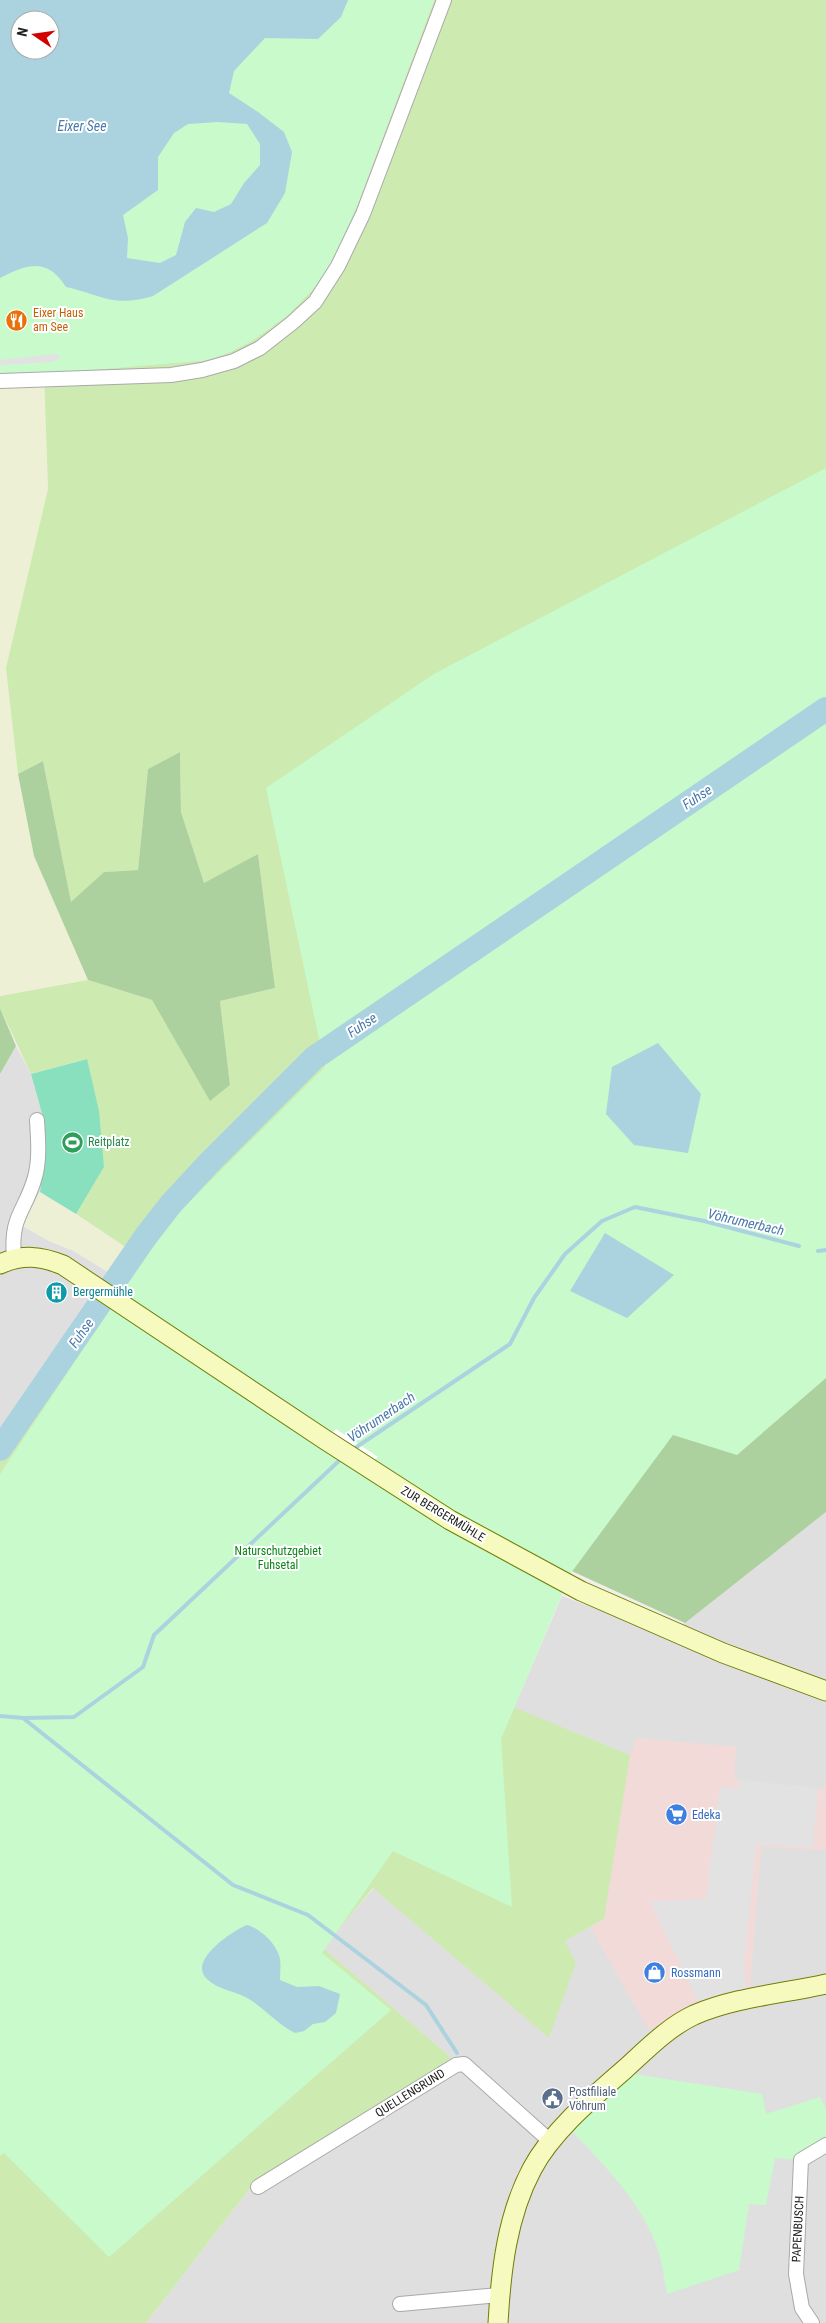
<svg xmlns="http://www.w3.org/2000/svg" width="826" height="2323" font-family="'Roboto Condensed',sans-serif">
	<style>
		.residential { fill: #e0dfdf }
		.commercial { fill: #f2dad9 }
		.farmland { fill: #eef0d5 }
		.grass { fill: #cdebb0 }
		.forest { fill: #add19e }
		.park { fill: #c8facc; fill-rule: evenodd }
		.pitch { fill: #88e0be }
		.parking { fill: #e2e2e2 }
		.water { fill: #aad3df; fill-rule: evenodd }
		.pier { fill: #fff }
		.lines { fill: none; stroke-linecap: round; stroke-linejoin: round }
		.stream { stroke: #aad3df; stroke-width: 4 }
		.river { stroke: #aad3df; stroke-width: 24 }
		.street-casing { stroke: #a9a9a9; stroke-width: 16 }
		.secondary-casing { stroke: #707d05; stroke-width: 21 }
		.street { stroke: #fff; stroke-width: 14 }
		.secondary { stroke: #f7fabf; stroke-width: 19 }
		.labels { text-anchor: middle; stroke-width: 4; stroke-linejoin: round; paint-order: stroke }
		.food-label { font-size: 12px; fill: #c56008; stroke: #fff; text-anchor: start }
		.leisure-label { font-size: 12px; fill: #27864d; stroke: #fff; text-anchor: start }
		.culture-label { font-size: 12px; fill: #0d838f; stroke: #fff; text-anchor: start }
		.street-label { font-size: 12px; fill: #222; stroke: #fff }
		.park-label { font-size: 12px; fill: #0c8416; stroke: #fff }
		.shop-label { font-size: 12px; fill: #366cbe; stroke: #fff; text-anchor: start }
		.service-label { font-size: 12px; fill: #4e5e75; stroke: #fff; text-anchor: start }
		.water-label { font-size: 14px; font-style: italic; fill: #4a7aab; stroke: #fff }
	</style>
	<rect width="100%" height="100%" fill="#f2efe9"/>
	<g class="residential">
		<path d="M16,1046l15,28 12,43v53l-3,22 -19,33 28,16 25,10 39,24 -113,164v-365z"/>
		<path d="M826,1512v811h-680l108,-140 200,-123 -132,-112 52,-60 175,149 16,-96 39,-22 -91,-209 49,-114 106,40z"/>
	</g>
	<path class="commercial" d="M637,1738l99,9 -2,32 92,10v61l-65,-3 -11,144 -58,16 -43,23 -59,-103 14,-8 26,-164z"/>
	<g class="farmland">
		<path d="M44,373l4,121 -30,280 16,82 54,124 -88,16v-621z"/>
		<path d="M40,1192l90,58 -17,25 -39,-24 -25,-10 -28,-16z"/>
	</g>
	<g class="grass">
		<path d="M434,0h392v1250l-464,192 -240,-161 53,-75 141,-145 452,-300 -457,294 -143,144 -38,51 -54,-36 28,-47 -18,-108 -55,15 -31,-66v-12l88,-16 64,20 58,100 20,-15 -10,-84 55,-13 -17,-134 -54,30 -23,-72 -1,-60 -32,17 -10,101 -34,2 -33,31 -28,-142 -25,13 -12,-106 42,-179 -4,-116 163,-13 23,-8 42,-25 84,-119z"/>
		<path d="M87,1331l191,157 213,210 139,57 -26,164 -39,22 11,22 -27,75 -176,-150 -50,60 131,112 -200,123 -108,140h-146v-866z"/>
	</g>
	<g class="forest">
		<path d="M180,752l1,60 23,71 54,-29 17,134 -55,13 10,84 -20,16 -58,-101 -64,-20 -54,-124 -16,-82 25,-13 28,141 33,-30 34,-2 10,-101z"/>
		<path d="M0,1008l16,38 -16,28z"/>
		<path d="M826,1250v262l-141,111 -122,-56 -286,-79 -189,-157 34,-50 240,161z"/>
	</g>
	<g class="park">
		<path d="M0,0h434l-78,208 -25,57 -13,19 -30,31 -36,26 -22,11 -23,8 -114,10 -93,5zM20,20h30v30h-30z"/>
		<path d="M826,468v910l-89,77 -64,-20 -102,138 -70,166 11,168 -119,-56 -71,102 69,57 -282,247 -105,-104 -4,3v-682l120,-180 56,-79 149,-148 -59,-279 168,-114z"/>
		<path d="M621,2072l141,22 4,20 54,-17 6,12v36l-25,15 -26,-2 -9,47 -17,-1 -10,66 -72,24c-3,-17 -5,-36 -12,-52 -18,-46 -56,-82 -89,-117z"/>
	</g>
	<path class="pitch" d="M87,1059l12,52 5,56 -28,47 -36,-22 3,-22v-53l-12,-43z"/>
	<g class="parking">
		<path d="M54,354l6,1 -1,4 -7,3 -52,3v-5z"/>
		<path d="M739,1780l79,8 -5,59 -57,-2 -12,119 3,27 -49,11 -48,-101 56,-2 14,-112 18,1z"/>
	</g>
	<g class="water">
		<path d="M0,0h348l-7,17 -23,22 -53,-1 -31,33 -5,22 29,19 26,20 8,20 -7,41 -18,30 -114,73c-41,12 -50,-1 -87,-9 -19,-30 -39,-23 -66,-9zM20,20h30v30h-30zM218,122l29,2 13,20v21l-16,18 -13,21 -17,8 -18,-4 -11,14 -9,33 -16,8 -33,-5 1,-20 -5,-23 35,-25v-33l16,-24 14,-9z"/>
		<path d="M658,1043l43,51 -13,59 -54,-8 -28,-31 6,-47z"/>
		<path d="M605,1233l69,42 -47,43 -57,-27z"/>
		<path d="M247,1925c13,3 31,20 33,34 1,7 0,14 0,21l17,7 22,-1 21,8 -4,19 -11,9 -12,2 -9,7 -9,2c-17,-8 -30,-24 -46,-34 -13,-8 -31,-9 -42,-20 -20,-18 25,-48 40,-54z"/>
	</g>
	<path class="pier" d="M336,1429l42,28 -20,16 -41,-28z"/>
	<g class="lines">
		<g class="stream">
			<path d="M818,1251l8,-1"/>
			<path d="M352,1450l158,-106 24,-46 31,-44 37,-33 33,-14 69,14 95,25"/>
			<path d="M0,1716l23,2 51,-1 69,-50 11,-32 188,-177"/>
			<path d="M23,1718l210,167 75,30 118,90 31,48"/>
		</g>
		<path class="river" d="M0,1449l146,-213 25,-32 37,-40 106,-106 512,-349"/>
		<defs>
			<g id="street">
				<path d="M0,381l171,-6 31,-5 32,-9 26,-13 32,-25 23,-21 23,-36 25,-52 81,-214"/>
				<path d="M14,1258c-4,-43 11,-45 21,-81 5,-18 3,-39 2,-57"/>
				<path d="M258,2187l198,-122 8,-1 87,78"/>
				<path d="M400,2304l99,-9"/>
				<path d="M812,2323l-10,-15 -6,-34 5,-114 25,-15"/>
			</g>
			<g id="secondary">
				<path d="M0,1264c23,-10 41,-8 63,1l261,174 126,81 131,71 142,62 103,38"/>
				<path d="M498,2323c3,-53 9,-107 34,-154 20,-38 61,-72 93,-100 20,-18 43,-42 69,-54 42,-18 87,-21 132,-31"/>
			</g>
		</defs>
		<use href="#street" class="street-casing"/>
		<use href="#secondary" class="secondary-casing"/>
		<use href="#street" class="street"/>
		<use href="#secondary" class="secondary"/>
	</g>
	<defs>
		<symbol id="restaurant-disc" viewBox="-11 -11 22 22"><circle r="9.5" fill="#e8710a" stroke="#fff"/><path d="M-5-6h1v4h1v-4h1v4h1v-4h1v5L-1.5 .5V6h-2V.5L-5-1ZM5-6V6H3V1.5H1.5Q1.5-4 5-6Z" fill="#fff"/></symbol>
		<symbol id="stadium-disc" viewBox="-11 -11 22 22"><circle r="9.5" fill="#2e9e5b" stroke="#fff"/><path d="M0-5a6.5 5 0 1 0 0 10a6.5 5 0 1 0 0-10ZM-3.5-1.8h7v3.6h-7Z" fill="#fff"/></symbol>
		<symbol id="building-disc" viewBox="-11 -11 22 22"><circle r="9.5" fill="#0f9aa8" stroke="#fff"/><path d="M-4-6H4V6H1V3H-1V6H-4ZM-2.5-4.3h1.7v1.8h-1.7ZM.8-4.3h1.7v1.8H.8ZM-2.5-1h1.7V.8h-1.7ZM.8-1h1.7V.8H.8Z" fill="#fff"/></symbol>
		<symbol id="supermarket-disc" viewBox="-11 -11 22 22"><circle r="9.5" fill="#3f7fe0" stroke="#fff"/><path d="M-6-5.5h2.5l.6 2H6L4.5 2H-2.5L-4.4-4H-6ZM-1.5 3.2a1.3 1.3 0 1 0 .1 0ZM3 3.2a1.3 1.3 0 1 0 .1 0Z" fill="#fff"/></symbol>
		<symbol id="shop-disc" viewBox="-11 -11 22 22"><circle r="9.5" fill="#3f7fe0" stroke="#fff"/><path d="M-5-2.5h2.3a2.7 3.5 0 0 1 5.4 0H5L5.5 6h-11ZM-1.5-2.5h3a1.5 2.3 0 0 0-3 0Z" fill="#fff"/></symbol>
		<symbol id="civic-disc" viewBox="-11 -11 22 22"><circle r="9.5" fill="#5c6f8a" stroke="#fff"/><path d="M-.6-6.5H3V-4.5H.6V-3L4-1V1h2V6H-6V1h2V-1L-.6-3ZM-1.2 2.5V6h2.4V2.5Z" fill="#fff"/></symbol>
	</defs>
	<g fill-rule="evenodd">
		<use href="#restaurant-disc" x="4" y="308" width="25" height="25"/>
		<use href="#stadium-disc" x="60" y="1130" width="25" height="25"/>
		<use href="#building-disc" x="44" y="1280" width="25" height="25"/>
		<use href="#supermarket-disc" x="664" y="1802" width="25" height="25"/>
		<use href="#shop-disc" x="642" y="1960" width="25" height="25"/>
		<use href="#civic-disc" x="540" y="2086" width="25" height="25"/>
	</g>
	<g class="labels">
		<g class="food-label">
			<text x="33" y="317">Eixer Haus<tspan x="33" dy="14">am See</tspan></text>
		</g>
		<g class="leisure-label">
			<text x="88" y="1146">Reitplatz</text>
		</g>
		<g class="culture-label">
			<text x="73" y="1296">Bergermühle</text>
		</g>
		<g class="street-label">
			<text transform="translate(443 1514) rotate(31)" y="4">ZUR BERGERMÜHLE</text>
			<text transform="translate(410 2093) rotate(-32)" y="4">QUELLENGRUND</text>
			<text transform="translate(798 2229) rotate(-87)" y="4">PAPENBUSCH</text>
		</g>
		<g class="park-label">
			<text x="278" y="1555">Naturschutzgebiet<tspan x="278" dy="14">Fuhsetal</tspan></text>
		</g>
		<g class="shop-label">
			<text x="692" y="1819">Edeka</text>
			<text x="671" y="1977">Rossmann</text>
		</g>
		<g class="service-label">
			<text x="569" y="2096">Postfiliale<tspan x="569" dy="14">Vöhrum</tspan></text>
		</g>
		<g class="water-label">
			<text x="82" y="131">Eixer See</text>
			<text transform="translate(697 797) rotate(-34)" y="5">Fuhse</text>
			<text transform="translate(362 1025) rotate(-34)" y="5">Fuhse</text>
			<text transform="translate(746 1222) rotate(13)" y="5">Vöhrumerbach</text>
			<text transform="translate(81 1333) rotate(-55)" y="5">Fuhse</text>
			<text transform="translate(381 1417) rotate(-34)" y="5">Vöhrumerbach</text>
		</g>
	</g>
	<g transform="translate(35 35) rotate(283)"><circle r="24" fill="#ffffff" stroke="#a7a7a7"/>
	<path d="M0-4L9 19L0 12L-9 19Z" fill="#d40000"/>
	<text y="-8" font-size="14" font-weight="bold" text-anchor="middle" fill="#222222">N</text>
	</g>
</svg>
